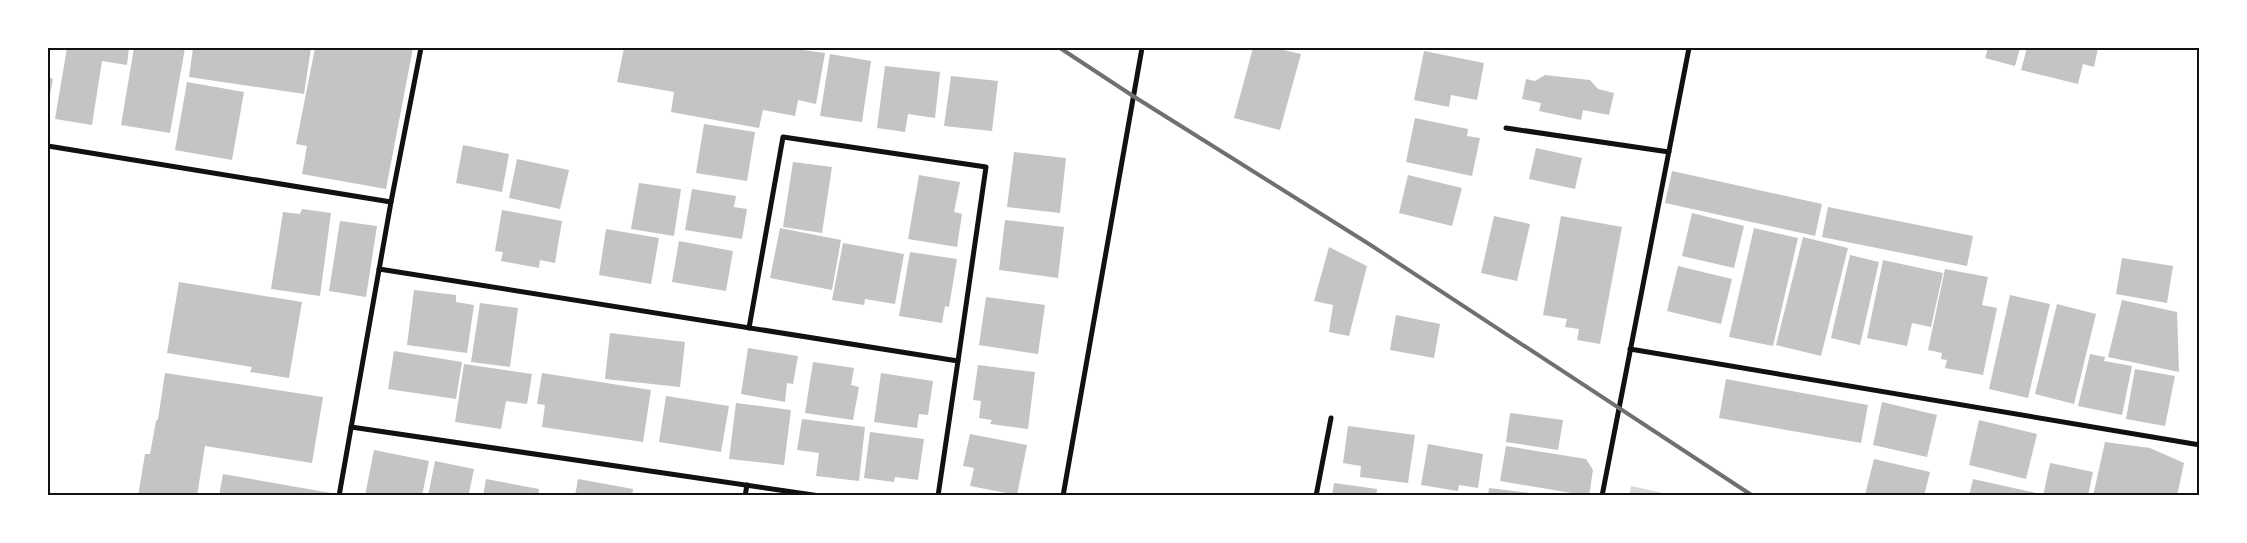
<svg xmlns="http://www.w3.org/2000/svg" width="2247" height="543" font-family="'Archivo Narrow',sans-serif">
	<style>
		.water { fill: #d9d9d9 }
		.building { fill: #c4c4c4 }
		.lines { fill: none; stroke-linecap: round; stroke-linejoin: round }
		.minor { stroke: #111; stroke-width: 5 }
		.rail { stroke: #707070; stroke-width: 4 }
		.neatline { fill: none; stroke: #111; stroke-width: 2 }
	</style>
	<rect width="100%" height="100%" fill="#fff"/>
	<path class="water" d="M1631,486l41,9h-43z"/>
	<g class="building">
		<path d="M67,48h62l-2,17 -25,-4 -10,64 -37,-6z"/>
		<path d="M134,48h51l-15,85 -49,-8z"/>
		<path d="M193,48h118l-7,46 -115,-17z"/>
		<path d="M315,48h98l-27,141 -84,-15 5,-28 -11,-2z"/>
		<path d="M624,48h164l37,5 -9,51 -18,-4 -3,16 -32,-6 -4,18 -88,-16 3,-20 -57,-10z"/>
		<path d="M1253,48h22l26,6 -21,76 -46,-12z"/>
		<path d="M1988,48h32l-5,18 -30,-8z"/>
		<path d="M2027,48h71l-4,19 -11,-3 -5,20 -57,-14z"/>
		<path d="M1424,51l60,12 -7,37 -26,-5 -2,12 -35,-7z"/>
		<path d="M830,54l41,7 -9,61 -42,-6z"/>
		<path d="M885,66l55,6 -5,46 -27,-4 -3,18 -28,-4z"/>
		<path d="M1545,75l45,5 8,9 16,4 -5,22 -26,-5 -2,10 -42,-9 2,-8 -19,-4 4,-20 9,2z"/>
		<path d="M951,76l47,5 -6,50 -48,-5z"/>
		<path d="M48,77l5,2 -5,26z"/>
		<path d="M187,82l57,10 -12,68 -57,-10z"/>
		<path d="M1415,118l53,11 -1,7 13,2 -8,38 -66,-14z"/>
		<path d="M704,124l51,8 -8,49 -51,-8z"/>
		<path d="M463,145l46,9 -7,38 -46,-9z"/>
		<path d="M1536,148l46,10 -7,31 -46,-10z"/>
		<path d="M1014,152l52,6 -6,55 -53,-6z"/>
		<path d="M517,159l52,11 -9,39 -51,-11z"/>
		<path d="M793,162l39,5 -10,66 -39,-6z"/>
		<path d="M1672,171l150,33 -7,32 -150,-33z"/>
		<path d="M919,175l41,7 -6,30 8,2 -5,33 -49,-8z"/>
		<path d="M1408,175l54,13 -10,38 -53,-13z"/>
		<path d="M639,183l42,6 -7,47 -43,-7z"/>
		<path d="M692,189l44,7 -2,11 13,2 -5,30 -57,-9z"/>
		<path d="M1828,207l145,29 -6,30 -145,-29z"/>
		<path d="M302,209l29,4 -11,83 -49,-7 12,-77 17,2z"/>
		<path d="M502,210l60,11 -7,42 -15,-3 -1,8 -38,-7 2,-9 -8,-1z"/>
		<path d="M1692,213l52,13 -10,42 -52,-12z"/>
		<path d="M1494,216l36,8 -13,57 -36,-8z"/>
		<path d="M1561,216l61,11 -22,117 -23,-4 2,-11 -14,-2 2,-8 -24,-4z"/>
		<path d="M1005,220l59,7 -6,51 -59,-8z"/>
		<path d="M340,221l37,5 -11,71 -37,-6z"/>
		<path d="M780,228l61,12 -9,50 -62,-12z"/>
		<path d="M1754,228l44,10 -25,108 -44,-9z"/>
		<path d="M606,229l53,9 -8,46 -52,-9z"/>
		<path d="M1803,237l45,11 -27,108 -45,-11z"/>
		<path d="M679,241l54,10 -7,40 -54,-9z"/>
		<path d="M843,243l61,11 -9,50 -30,-5 -1,6 -32,-5z"/>
		<path d="M1329,247l38,19 -18,70 -20,-4 4,-27 -19,-4z"/>
		<path d="M910,252l47,7 -8,48 -4,-1 -3,17 -43,-7z"/>
		<path d="M1850,255l29,7 -19,83 -29,-7z"/>
		<path d="M2122,258l51,8 -6,37 -51,-9z"/>
		<path d="M1883,260l60,13 -12,54 -19,-4 -5,23 -40,-8z"/>
		<path d="M1678,266l54,13 -11,45 -54,-13z"/>
		<path d="M1945,269l43,8 -6,28 15,3 -14,67 -38,-7 2,-8 -6,-1 1,-6 -14,-3z"/>
		<path d="M179,282l123,20 -13,76 -39,-6 2,-5 -85,-14z"/>
		<path d="M414,290l42,5v7l18,3 -7,48 -60,-8z"/>
		<path d="M2010,295l40,9 -22,94 -39,-9z"/>
		<path d="M986,297l59,8 -7,49 -59,-9z"/>
		<path d="M2122,300l55,12 2,60 -71,-15z"/>
		<path d="M480,303l38,5 -8,59 -39,-5z"/>
		<path d="M2057,304l39,10 -22,90 -39,-10z"/>
		<path d="M1396,315l44,9 -6,34 -44,-8z"/>
		<path d="M610,333l75,9 -5,45 -75,-8z"/>
		<path d="M748,348l50,8 -5,28 -6,-1 -2,19 -44,-8z"/>
		<path d="M394,351l68,11 -6,37 -68,-10z"/>
		<path d="M2090,354l15,3 -1,4 28,5 -10,49 -44,-9z"/>
		<path d="M813,362l41,6 -3,17 8,2 -6,33 -48,-7z"/>
		<path d="M464,364l68,10 -5,30 -21,-3 -5,28 -46,-7z"/>
		<path d="M978,365l57,7 -7,57 -38,-5 2,-4 -13,-2 2,-17 -8,-1z"/>
		<path d="M2135,369l40,7 -10,50 -39,-7z"/>
		<path d="M165,373l158,24 -11,66 -107,-17 -8,50h-59l7,-42h5l6,-33 2,-2z"/>
		<path d="M542,373l109,17 -8,52 -101,-15 3,-22 -8,-1z"/>
		<path d="M881,373l52,8 -5,34 -9,-1 -2,14 -43,-6z"/>
		<path d="M1726,379l142,26 -7,38 -142,-25z"/>
		<path d="M666,396l63,10 -8,46 -62,-10z"/>
		<path d="M1882,402l55,13 -10,42 -54,-12z"/>
		<path d="M736,403l55,7 -7,55 -55,-6z"/>
		<path d="M1510,413l53,7 -5,30 -52,-8z"/>
		<path d="M802,419l63,8 -6,54 -43,-5 3,-23 -22,-3z"/>
		<path d="M1979,420l58,14 -11,45 -57,-14z"/>
		<path d="M1348,426l67,9 -7,48 -48,-6 1,-11 -18,-3z"/>
		<path d="M870,432l54,7 -6,41 -23,-3 -1,5 -30,-4z"/>
		<path d="M970,434l57,11 -10,50 -47,-9 4,-18 -11,-2z"/>
		<path d="M2105,442l45,6 34,15 -7,33h-84z"/>
		<path d="M1428,444l55,10 -5,34 -19,-3 -1,6 -37,-6z"/>
		<path d="M1506,446l80,13 7,11 -4,26 -89,-15z"/>
		<path d="M374,450l55,11 -7,35h-57z"/>
		<path d="M1874,459l56,13 -6,24 -59,-1z"/>
		<path d="M435,461l39,8 -5,24 7,3h-48z"/>
		<path d="M2050,463l43,9 -5,24h-45z"/>
		<path d="M223,474l108,19 -1,3h-111z"/>
		<path d="M486,479l53,10 -1,7h-55z"/>
		<path d="M578,479l55,10 -1,7h-57z"/>
		<path d="M1973,479l63,14v3h-67z"/>
		<path d="M1334,483l43,6 -1,7h-44z"/>
		<path d="M1489,488l49,6 -1,2h-49z"/>
	</g>
	<g class="lines">
		<g class="minor">
			<path d="M1506,128l163,24"/>
			<path d="M48,146l343,56"/>
			<path d="M379,269l579,92 -20,135"/>
			<path d="M749,328l34,-191 203,30 -28,194"/>
			<path d="M1630,349l570,96"/>
			<path d="M351,427l469,69"/>
			<path d="M339,496l52,-294 30,-154"/>
			<path d="M745,496l2,-11"/>
			<path d="M1063,496l79,-448"/>
			<path d="M1316,496l15,-78"/>
			<path d="M1602,496l87,-448"/>
		</g>
		<path class="rail" d="M1060,48l73,48 236,148 384,252"/>
	</g>
	<rect width="2247" height="543" fill="none" stroke="#ffffff" stroke-width="98"/>
	<rect x="49" y="49" width="2149" height="445" class="neatline"/>
</svg>
